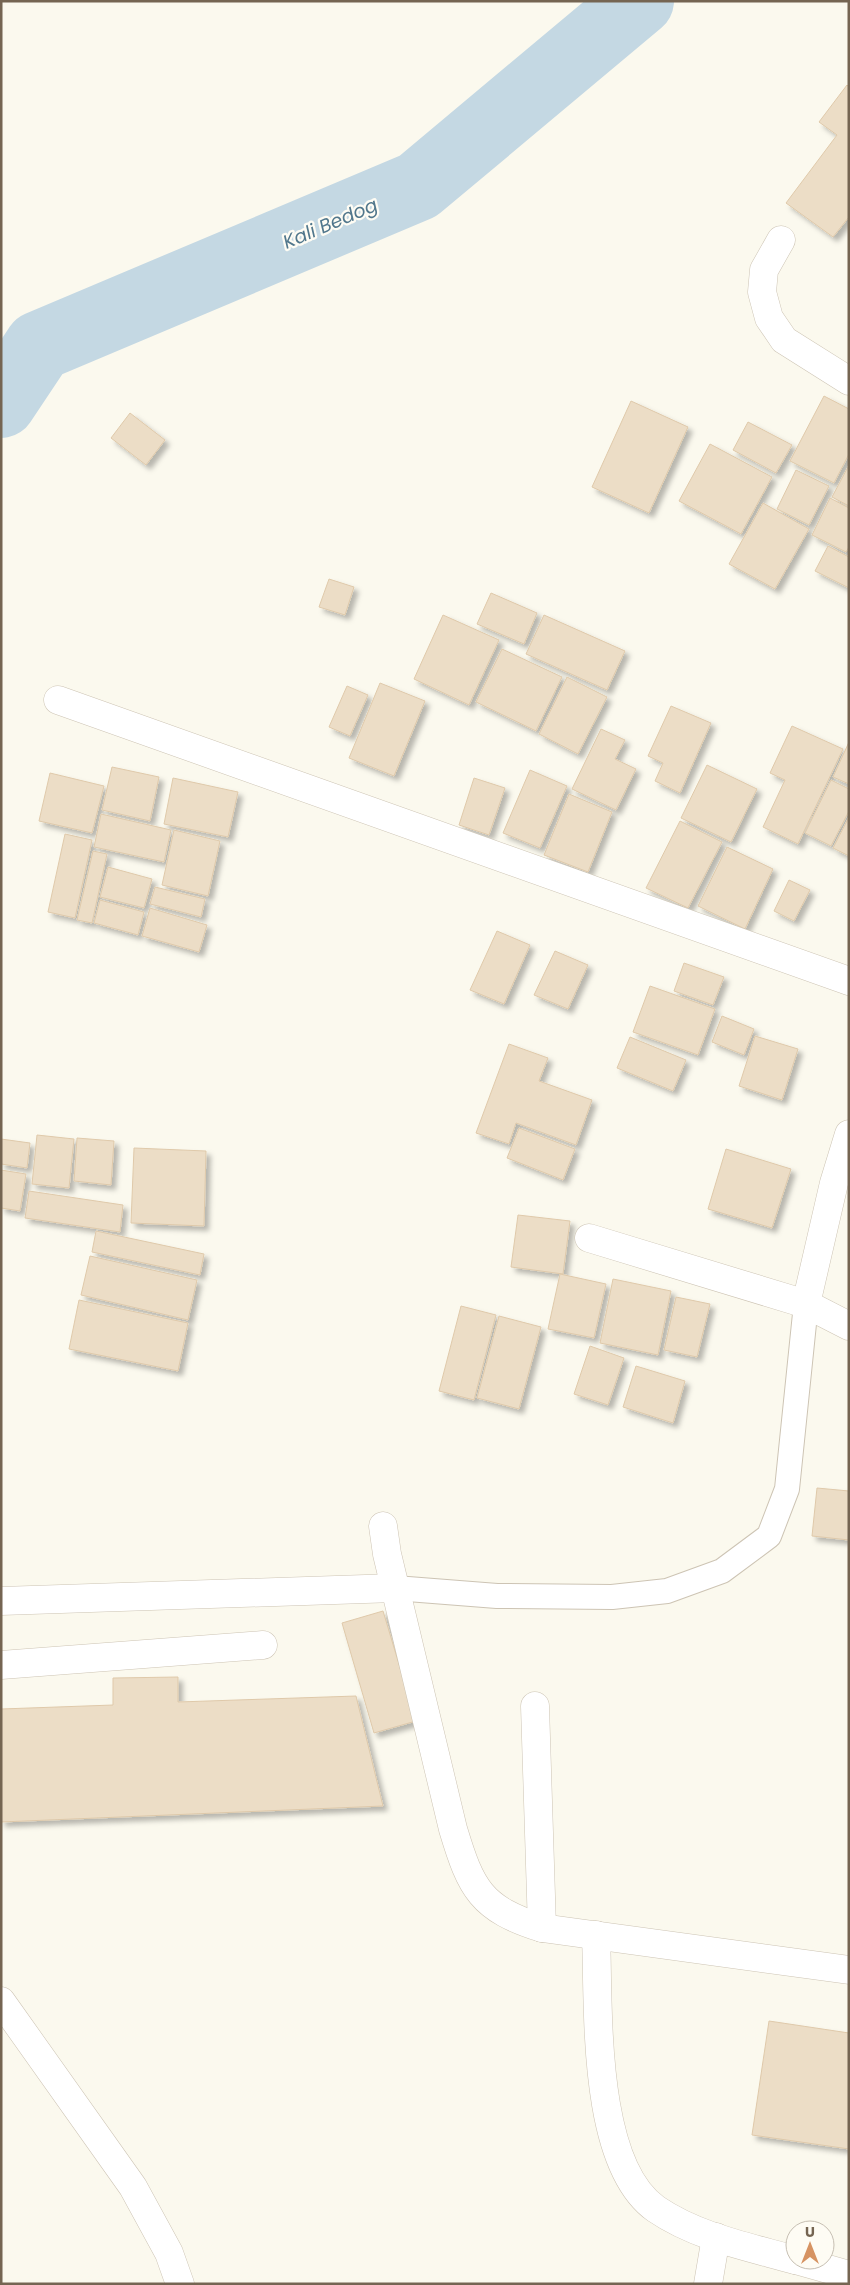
<svg xmlns="http://www.w3.org/2000/svg" width="850" height="2285" font-family="Poppins,sans-serif">
	<style>
		.lines { fill: none; stroke-linecap: round; stroke-linejoin: round }
		.river { stroke: #c4d8e3; stroke-width: 70 }
		.building { fill: #ecddc6; stroke: #dfc9aa; filter: url(#shadow) }
		.service-casing { stroke: #cdc4b4; stroke-width: 26 }
		.minor-casing { stroke: #cdc4b4; stroke-width: 29 }
		.service { stroke: #fff; stroke-width: 24 }
		.minor { stroke: #fff; stroke-width: 28 }
		.labels { text-anchor: middle; stroke-width: 4.5; stroke-linejoin: round; paint-order: stroke }
		.water-label { font-size: 19px; font-style: italic; fill: #51778c; stroke: #fefcf4 }
	</style>
	<defs>
		<filter id="shadow"><feDropShadow dx="4.5" dy="4.5" stdDeviation="2.5" flood-color="#0004"/></filter>
	</defs>
	<rect width="100%" height="100%" fill="#fbf9ee"/>
	<g class="lines">
		<path class="river" d="M1,403l38,-57 379,-160 221,-185"/>
	</g>
	<g class="building">
		<path d="M847,85l2,2v130l-16,20 -47,-34 51,-68 -18,-13z"/>
		<path d="M824,396l25,13v45l-15,29 -44,-22z"/>
		<path d="M631,401l57,26 -39,86 -57,-26z"/>
		<path d="M130,413l35,27 -19,25 -35,-27z"/>
		<path d="M748,422l44,23 -16,28 -43,-23z"/>
		<path d="M710,444l62,33 -31,57 -62,-33z"/>
		<path d="M849,465v41l-17,-9z"/>
		<path d="M796,470l33,16 -20,39 -32,-16z"/>
		<path d="M830,498l19,10v39l-3,5 -34,-17z"/>
		<path d="M763,503l46,26 -34,60 -46,-25z"/>
		<path d="M828,546l21,11v31l-34,-17z"/>
		<path d="M329,579l25,8 -9,28 -26,-8z"/>
		<path d="M491,593l46,20 -13,31 -47,-20z"/>
		<path d="M443,615l56,25 -30,65 -55,-26z"/>
		<path d="M544,615l81,36 -18,39 -81,-36z"/>
		<path d="M502,649l60,28 -26,54 -60,-29z"/>
		<path d="M567,677l40,20 -29,57 -39,-20z"/>
		<path d="M380,683l45,18 -31,75 -45,-18z"/>
		<path d="M347,686l21,9 -18,41 -21,-9z"/>
		<path d="M671,706l40,17 -31,70 -25,-12 8,-18 -15,-7z"/>
		<path d="M792,726l51,23 -45,95 -35,-17 22,-47 -15,-7z"/>
		<path d="M601,729l24,11 -10,19 21,10 -20,41 -44,-21z"/>
		<path d="M849,742v42l-16,-7z"/>
		<path d="M707,765l50,24 -26,53 -50,-24z"/>
		<path d="M112,767l47,10 -9,44 -48,-11z"/>
		<path d="M530,770l37,16 -27,62 -37,-15z"/>
		<path d="M50,773l54,13 -12,47 -53,-12z"/>
		<path d="M173,778l65,14 -10,45 -64,-13z"/>
		<path d="M474,778l31,10 -16,47 -30,-10z"/>
		<path d="M831,780l18,9v22l-18,35 -26,-13z"/>
		<path d="M569,794l43,18 -24,60 -44,-17z"/>
		<path d="M101,814l70,16 -7,32 -70,-15z"/>
		<path d="M849,817v39l-16,-8z"/>
		<path d="M680,821l42,21 -34,66 -42,-20z"/>
		<path d="M174,830l46,11 -12,55 -46,-11z"/>
		<path d="M65,834l27,6 -17,78 -27,-6z"/>
		<path d="M727,847l46,22 -28,60 -47,-23z"/>
		<path d="M93,851l14,3 -15,69 -15,-3z"/>
		<path d="M108,867l44,12 -8,29 -44,-11z"/>
		<path d="M789,880l21,10 -16,31 -20,-10z"/>
		<path d="M155,887l50,12 -4,18 -51,-13z"/>
		<path d="M100,900l44,12 -6,23 -44,-12z"/>
		<path d="M150,908l57,17 -8,27 -57,-16z"/>
		<path d="M497,931l33,14 -26,59 -34,-14z"/>
		<path d="M555,951l33,14 -20,44 -34,-14z"/>
		<path d="M684,963l40,14 -11,28 -39,-14z"/>
		<path d="M650,986l65,23 -17,46 -65,-23z"/>
		<path d="M722,1016l32,13 -10,26 -32,-13z"/>
		<path d="M755,1036l43,13 -16,51 -43,-14z"/>
		<path d="M630,1037l56,23 -13,31 -56,-23z"/>
		<path d="M509,1044l39,14 -9,23 53,19 -16,45 -60,-22 -7,21 -33,-11z"/>
		<path d="M519,1128l56,21 -12,31 -56,-22z"/>
		<path d="M37,1135l37,4 -5,49 -37,-4z"/>
		<path d="M77,1138l37,3 -3,44 -37,-4z"/>
		<path d="M1,1139l29,4 -3,25 -26,-4z"/>
		<path d="M134,1148l72,3 -2,75 -73,-3z"/>
		<path d="M726,1149l65,20 -19,59 -64,-19z"/>
		<path d="M1,1170l25,4 -6,37 -19,-3z"/>
		<path d="M29,1191l94,14 -3,27 -95,-14z"/>
		<path d="M518,1215l52,6 -7,53 -52,-7z"/>
		<path d="M96,1231l108,23 -4,21 -108,-23z"/>
		<path d="M90,1256l107,24 -9,40 -107,-25z"/>
		<path d="M560,1274l46,10 -12,54 -46,-9z"/>
		<path d="M613,1279l58,12 -13,64 -58,-12z"/>
		<path d="M676,1297l34,7 -13,53 -33,-7z"/>
		<path d="M79,1300l109,23 -10,48 -109,-22z"/>
		<path d="M461,1306l35,9 -22,85 -35,-9z"/>
		<path d="M499,1316l42,11 -22,82 -42,-11z"/>
		<path d="M590,1346l34,12 -16,47 -34,-11z"/>
		<path d="M636,1366l49,15 -12,42 -50,-16z"/>
		<path d="M817,1488l32,3v49l-37,-4z"/>
		<path d="M383,1611l33,110 -42,12 -32,-110z"/>
		<path d="M178,1677v25l178,-6 27,110 -382,16v-113l112,-4v-27z"/>
		<path d="M769,2021l80,12v116l-97,-14z"/>
	</g>
	<g class="lines">
		<defs>
			<path id="service" d="M395,1588l102,8 115,1 55,-6 55,-20 47,-35 18,-47 19,-185"/>
			<g id="minor">
				<path d="M781,240l-17,30 -2,22 7,26 15,22 65,41"/>
				<path d="M58,700l791,281"/>
				<path d="M849,1134l-15,49 -28,121 43,22"/>
				<path d="M589,1238l217,66"/>
				<path d="M383,1526l4,28 66,275c18,60 28,80 89,99l307,42"/>
				<path d="M1,1601l394,-13"/>
				<path d="M1,1665l262,-20"/>
				<path d="M535,1706l7,222"/>
				<path d="M596,1935c3,72 -5,228 60,274 41,28 93,38 139,51"/>
				<path d="M1,2001l132,186 36,66 11,31"/>
				<path d="M796,2260l53,15"/>
				<path d="M708,2284l8,-47"/>
			</g>
		</defs>
		<use href="#service" class="service-casing"/>
		<use href="#minor" class="minor-casing"/>
		<use href="#service" class="service"/>
		<use href="#minor" class="minor"/>
	</g>
	<g class="labels">
		<g class="water-label">
			<text transform="translate(330 223) rotate(-23)" y="7">Kali Bedog</text>
		</g>
	</g>
	<rect width="850" height="2285" fill="none" stroke="#756552" stroke-width="5"/>
	<g transform="translate(810 2245)"><circle r="24" fill="#fefcf4" stroke="#c7c0b3"/>
	<path d="M0-4L9 19L0 12L-9 19Z" fill="#d69362"/>
	<text y="-8" font-size="14" font-weight="bold" text-anchor="middle" fill="#756552">U</text>
	</g>
</svg>
